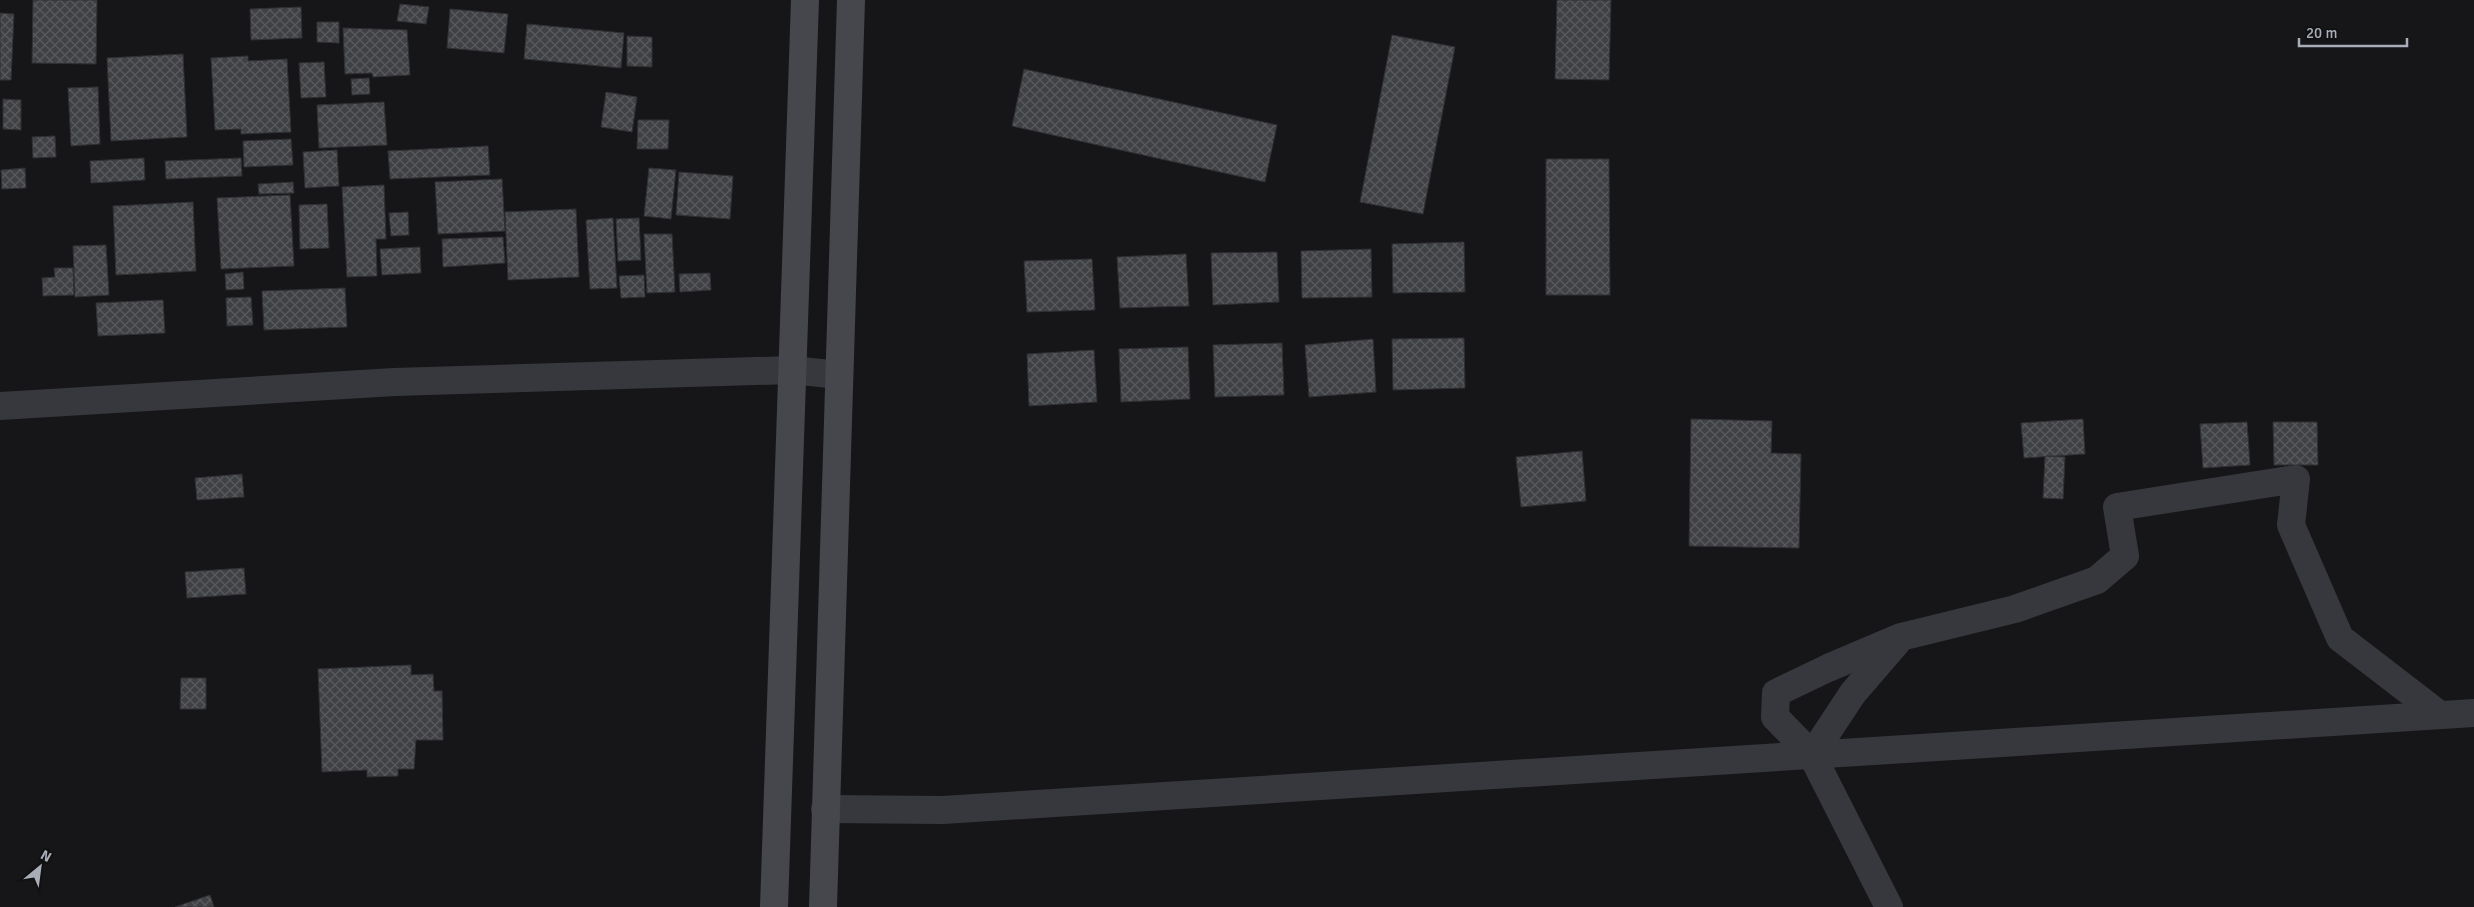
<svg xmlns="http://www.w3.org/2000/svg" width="2474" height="907" font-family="Signika,sans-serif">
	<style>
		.building { fill: url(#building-cross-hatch); stroke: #303034 }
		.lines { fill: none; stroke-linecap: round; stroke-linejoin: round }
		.minor { stroke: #37383d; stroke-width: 28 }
		.secondary { stroke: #45474d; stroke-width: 28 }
	</style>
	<defs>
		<pattern id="building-cross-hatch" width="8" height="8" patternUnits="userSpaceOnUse" patternTransform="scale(1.25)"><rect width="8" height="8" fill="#404145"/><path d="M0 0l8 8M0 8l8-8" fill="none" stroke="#595a5e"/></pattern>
	</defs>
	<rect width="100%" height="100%" fill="#161618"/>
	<g class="building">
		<path d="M33,0h64l-1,64 -64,-1z"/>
		<path d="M1557,0h54l-2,80 -54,-1z"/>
		<path d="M400,4l29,3 -3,17 -29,-3z"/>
		<path d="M301,7l1,31 -51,2 -1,-31z"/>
		<path d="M450,9l58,5 -4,39 -57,-5z"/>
		<path d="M0,13l14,1 -3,66h-11z"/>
		<path d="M317,22h22v21l-22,-1z"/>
		<path d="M527,24l97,9 -3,35 -97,-9z"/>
		<path d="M343,28l64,2 3,45 -37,2 -1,-4 -27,1z"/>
		<path d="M1392,35l63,12 -32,167 -63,-12z"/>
		<path d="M627,36l25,1v30l-25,-1z"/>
		<path d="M183,54l4,83 -76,4 -4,-83z"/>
		<path d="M248,56v5l39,-2 4,73 -50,2v-5l-26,1 -4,-72z"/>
		<path d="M324,62l2,35 -25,1 -2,-35z"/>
		<path d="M1024,69l253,56 -12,57 -253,-56z"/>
		<path d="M369,78l1,16 -18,1 -1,-16z"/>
		<path d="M98,87l2,57 -29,2 -3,-58z"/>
		<path d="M606,92l31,5 -5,35 -31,-5z"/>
		<path d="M3,99l18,1v30l-18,-1z"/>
		<path d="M384,102l3,43 -68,3 -2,-43z"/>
		<path d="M638,120h31l-1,29h-31z"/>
		<path d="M55,136l1,21 -23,1 -1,-21z"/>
		<path d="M291,139l2,26 -49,2 -1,-26z"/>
		<path d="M488,146l2,29 -100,4 -2,-28z"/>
		<path d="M337,150l2,36 -34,2 -2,-36z"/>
		<path d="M144,158l1,22 -54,3 -1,-22z"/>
		<path d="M241,158l1,18 -76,3 -1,-18z"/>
		<path d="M1546,159h63l1,136h-64z"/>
		<path d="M25,168l1,20 -24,1 -1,-19z"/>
		<path d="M649,168l27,2 -5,49 -27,-3z"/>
		<path d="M679,172l54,4 -3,43 -54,-4z"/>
		<path d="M502,179l3,52 -67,3 -3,-52z"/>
		<path d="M293,182l1,11 -35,1 -1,-10z"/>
		<path d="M384,185l2,54h-10l1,37 -30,1 -5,-90z"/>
		<path d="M290,195l4,71 -73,3 -4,-71z"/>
		<path d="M193,202l3,69 -80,4 -3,-69z"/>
		<path d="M327,204l2,44 -29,1 -1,-44z"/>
		<path d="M576,209l3,68 -71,3 -3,-68z"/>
		<path d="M408,212l1,23 -18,1 -2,-23z"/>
		<path d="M613,218l4,70 -27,1 -4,-69z"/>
		<path d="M639,218l2,42 -23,1 -2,-42z"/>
		<path d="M644,234h28l3,58 -28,1z"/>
		<path d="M503,237l2,26 -62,4 -1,-28z"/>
		<path d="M1464,242l1,50 -72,1 -1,-49z"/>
		<path d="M106,245l3,50 -34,2 -2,-51z"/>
		<path d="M420,247l1,26 -39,2 -2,-26z"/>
		<path d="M1371,249l1,48 -70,1 -1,-47z"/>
		<path d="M1277,252l2,50 -66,3 -2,-52z"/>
		<path d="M1186,254l3,52 -69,2 -3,-51z"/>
		<path d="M1092,259l3,51 -68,2 -3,-51z"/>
		<path d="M54,268h19l1,27 -31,1 -1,-18 13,-1z"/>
		<path d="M243,272l1,17 -18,1 -1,-16z"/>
		<path d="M710,273l1,17 -31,2 -1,-18z"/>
		<path d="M644,275l1,22 -24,1 -2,-22z"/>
		<path d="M345,288l2,39 -83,3 -2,-39z"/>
		<path d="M251,297l2,28 -26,1 -1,-28z"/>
		<path d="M163,300l2,33 -67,3 -2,-33z"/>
		<path d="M1464,338l1,50 -72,2 -1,-51z"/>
		<path d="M1373,339l3,53 -67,5 -4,-52z"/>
		<path d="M1282,343l2,52 -69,2 -2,-52z"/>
		<path d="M1188,347l2,52 -69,3 -2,-53z"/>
		<path d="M1094,350l3,52 -68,4 -2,-52z"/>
		<path d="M1691,419l81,2 -1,32 30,1 -2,94 -110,-2z"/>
		<path d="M2083,419l2,35 -61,4 -3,-35z"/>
		<path d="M2247,422l3,43 -47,3 -3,-44z"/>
		<path d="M2273,422h44l1,43h-44z"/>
		<path d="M1582,451l4,50 -65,6 -5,-50z"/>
		<path d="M2045,456l20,1 -2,42 -20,-1z"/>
		<path d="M242,474l2,23 -47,3 -2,-22z"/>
		<path d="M244,568l2,26 -59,4 -2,-26z"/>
		<path d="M411,665v10l22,-1 1,17h8l1,49h-27l-2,29h-16v7l-31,1v-7l-45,2 -4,-103z"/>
		<path d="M181,678h25v31h-26z"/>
		<path d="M210,895l4,12h-39z"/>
	</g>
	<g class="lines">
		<g class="minor">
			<path d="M0,406l394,-24 398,-12 47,5"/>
			<path d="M1812,755l41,-62 44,-51"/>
			<path d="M825,809l118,1 1531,-97"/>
			<path d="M1889,907l-77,-152 -37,-38 1,-24 52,-25 73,-31 114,-28 82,-29 28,-24 -8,-49 179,-28 -5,46 49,113 100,77"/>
		</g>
		<g class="secondary">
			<path d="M774,907l31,-907"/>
			<path d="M823,907l28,-907"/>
		</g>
	</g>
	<g transform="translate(40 867) rotate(29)" stroke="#111113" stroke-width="4" paint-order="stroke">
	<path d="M0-4L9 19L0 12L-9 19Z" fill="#a8adb8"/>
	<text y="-8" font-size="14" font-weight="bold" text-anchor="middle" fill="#a8adb8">N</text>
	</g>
	<path d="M2299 38v8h108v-8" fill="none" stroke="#a8adb8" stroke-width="2.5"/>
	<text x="2306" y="38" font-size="15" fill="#a8adb8" stroke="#111113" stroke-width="4" paint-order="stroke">20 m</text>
</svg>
